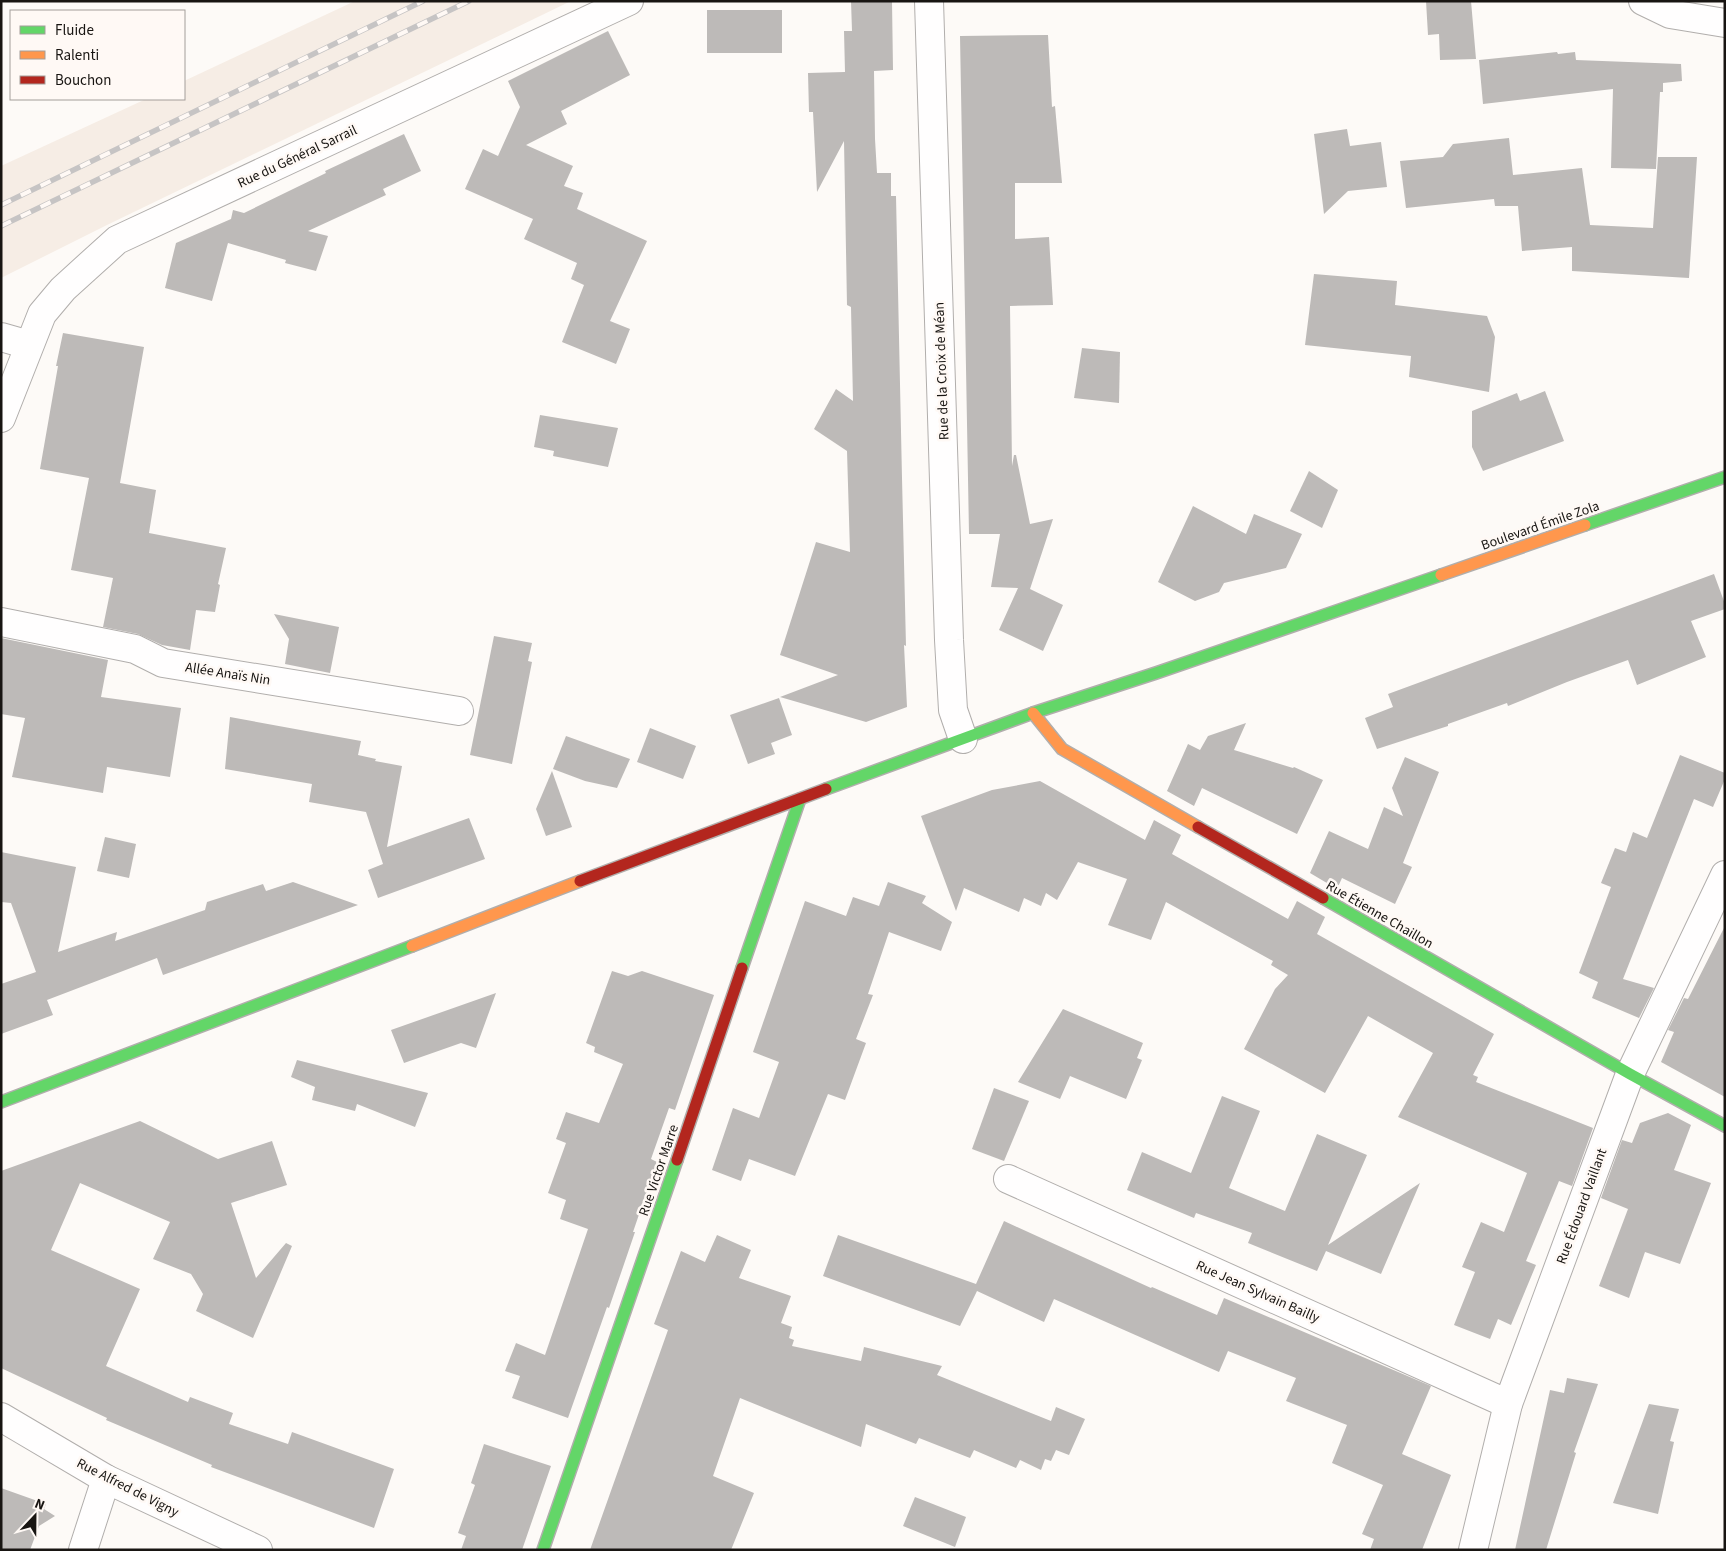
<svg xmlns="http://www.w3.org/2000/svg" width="1726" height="1551" font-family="'Source Sans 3',sans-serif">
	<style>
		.built { fill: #f6ede5 }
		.building { fill: #bdbab8 }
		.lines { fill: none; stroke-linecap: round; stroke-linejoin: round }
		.street-casing { stroke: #b1aeac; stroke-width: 30 }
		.fast-casing { stroke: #b1aeac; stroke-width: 14 }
		.slow-casing { stroke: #b1aeac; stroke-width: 14 }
		.jam-casing { stroke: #b1aeac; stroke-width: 14 }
		.street { stroke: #fffefe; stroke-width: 28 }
		.fast { stroke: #63d668; stroke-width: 11 }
		.slow { stroke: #ff974d; stroke-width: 11 }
		.jam { stroke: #b3261e; stroke-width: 11 }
		.rail-casing { stroke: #c6c4c4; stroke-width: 5.5 }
		.rail { stroke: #fff9f5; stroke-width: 4; stroke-dasharray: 11; stroke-linecap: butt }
		.labels { text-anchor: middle; stroke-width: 5; stroke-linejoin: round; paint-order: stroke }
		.street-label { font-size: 14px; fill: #181512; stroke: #fff9f5 }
	</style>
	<rect width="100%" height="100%" fill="#fdfaf7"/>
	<path class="built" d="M355,1h216l-464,224 -106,53v-112l145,-67h38v-18z"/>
	<g class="building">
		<path d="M851,1h41l1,69 -19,1 1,68 2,34h14v23h5l6,282 4,168 -2,-1 3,62 -41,15 -86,-25 58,-22 -58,-20 36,-113 34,10 -3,-101 -33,-22 22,-40 17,12 -2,-94 -4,-2 -3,-164 -27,51 -4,-80h-4l-1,-39 37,-1 -1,-41h8z"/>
		<path d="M1426,1h45l5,58 -36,1 -1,-26 -11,1z"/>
		<rect x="707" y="10" width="75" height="43"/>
		<path d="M608,31l22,44 -69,36 6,13 -41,21 47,21 -9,20 19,7 -6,16 70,32 -37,80 20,8 -14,35 -54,-22 22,-57 -13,-6 6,-16 -53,-24 9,-20 -68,-30 18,-40 15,7 22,-49 -12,-26z"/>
		<path d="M1048,35l4,72 3,-1 7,77h-47v56l34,-2 4,68 -43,1 2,160 2,-11h2l14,69 23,-5 -23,70 33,16 -20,46 -44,-21 19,-42 -27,-1 9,-53h-31l-9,-498z"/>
		<path d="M1557,52l1,2 17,-2 1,8 105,4 1,17 -19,2v9h-3l-4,77 -45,-1 2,-79 -130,15 -4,-44z"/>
		<path d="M1347,129l3,17 31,-4 6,45 -39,4 -24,23 -10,-80z"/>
		<path d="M404,134l17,37 -38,18 3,6 -78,36 20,5 -12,35 -31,-8 1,-3 -58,-17 -16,58 -47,-13 11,-45 55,-24 2,-9 11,3 82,-40 -1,-2z"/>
		<path d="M1509,138l4,37 69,-7 8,57 63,3 5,-71h39l-8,121 -117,-7v-24l-50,4 -4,-45h-23l-1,-7 -88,9 -6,-47 43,-4 10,-13z"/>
		<path d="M1314,274l83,7 -2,24 92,11 8,21 -6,55 -80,-15 2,-21 -106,-11z"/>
		<path d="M63,333l81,14 -24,136 36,7 -7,43 77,15 -8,36 2,1 -5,27 -19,-2 -6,40 -28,-5 -24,-11 -35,-7 10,-49 -42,-8 18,-92 -49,-9 18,-103h-2z"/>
		<path d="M1082,348l38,4 -1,51 -45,-5z"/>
		<path d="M1545,391l19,50 -81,30 -11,-24v-36l45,-18 3,8z"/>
		<path d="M540,415l78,13 -10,39 -55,-11 1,-5 -20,-4z"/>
		<path d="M1309,471l29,19 -16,38 -32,-17z"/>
		<path d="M1193,506l53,28 8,-20 48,20 -16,34 -62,15 -5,9 -24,9 -37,-19z"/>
		<path d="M1714,574l11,30v5l-34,12 15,36 -69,28 -9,-25 -61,22 -59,24 -1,-3 -59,21v2l-71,23 -12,-31 28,-11 -5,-13z"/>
		<path d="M274,614l65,13 -9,46 -45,-9 4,-25z"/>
		<path d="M494,636l38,7 -4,18 4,1 -20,102 -42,-9z"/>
		<path d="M1,638l107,22 -7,37 80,11 -11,69 -63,-10 -4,26 -91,-16 13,-59 -24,-4z"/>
		<path d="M779,698l13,37 -21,8 4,11 -27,10 -18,-49z"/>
		<path d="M230,717l131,24 -3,14 18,4 -1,2 27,5 -15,81 82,-29 16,41 -107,39 -10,-28 15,-6 -17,-52 -57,-10 3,-18 -87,-15z"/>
		<path d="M1246,723l-12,27 59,18 1,-1 29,13 -26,54 -95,-46 -8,18 -27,-15 21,-47 12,6 8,-14z"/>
		<path d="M650,728l46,18 -13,33 -46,-17z"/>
		<path d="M566,736l64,23 -13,29 -32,-7 -32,-12z"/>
		<path d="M1680,755l45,18v6l-12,28 -19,-8 -71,180 31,9 -15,30 -47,-20 6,-16 -19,-9 32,-86 -10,-4 14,-35 11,4 7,-20 14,6z"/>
		<path d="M1405,757l34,15 -36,91 9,4 -17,37 -53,-26 -5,11 -27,-16 19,-42 39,18 16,-42 19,9 -11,-28z"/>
		<path d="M552,771l20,56 -26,9 -10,-27z"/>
		<path d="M1040,781l105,59 9,-20 27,15 -9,19 116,65 9,-18 28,16 -8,17 177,100 -21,41 5,2 -2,5 117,46 -21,58 -13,-5 -33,80 10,4 -25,60 -13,-6 -8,20 -36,-14 21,-53 -13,-5 19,-45 23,10 23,-59 -129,-56 35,-64 -65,-37 -43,77 -81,-44 31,-60 13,-14 -17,-10 2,-4 -107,-59 -15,38 -43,-15 19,-46 -49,-17 -21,38 -11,-7 -5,13 -17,-8 -5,14 -55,-24 -8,23 -35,-95 71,-26z"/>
		<path d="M105,837l31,7 -7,34 -32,-7z"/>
		<path d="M1,852l75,15 -18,85 59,-20 -2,9 90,-31 2,-8 56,-18 3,7 27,-9 65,23 -195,70 -6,-17 -110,42 6,15 -52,19v-50l35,-12 -25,-69 -10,-1z"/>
		<path d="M888,882l38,14 -4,7 30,19 -11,29 -52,-19 -21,62 5,1 -17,44 10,4 -21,57 -17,-6 -33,82 -46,-17 -8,22 -29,-11 21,-62 26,10 20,-56 -26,-10 52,-151 41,15 7,-19 26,9z"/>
		<path d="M1725,926v171l-64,-35 13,-30 -6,-2 16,-32 4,1z"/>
		<path d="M612,971l16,5 14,-5 72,24 -39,115 -6,-2 -18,51 6,3 -24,70h2l-26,76 -2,-1 -39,111 -56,-20 8,-22 -15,-5 11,-28 29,12 43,-126 -28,-10 6,-19 -18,-7 18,-50 -10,-4 10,-27 33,11 24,-59 -29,-12 1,-5 -9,-4z"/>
		<path d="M496,993l-20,55 -15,-5 -57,20 -13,-33z"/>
		<path d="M1063,1009l80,34 -6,15 5,2 -16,39 -56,-23 -10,23 -42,-17z"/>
		<path d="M297,1060l131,33 -13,34 -58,-23 -2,7 -43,-11 3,-13 -24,-10z"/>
		<path d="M994,1088l35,13 -25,60 -32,-12z"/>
		<path d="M1222,1096l38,15 -31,77 56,23 32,-77 50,21 -39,90 92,-62 -39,91 -55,-23 -9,20 -69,-28 4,-10 -56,-20 -2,5 -67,-28 15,-38 49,21z"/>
		<path d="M1668,1113l23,12 -17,45 37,13 -31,81 -35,-12 -16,46 -30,-12 29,-77 -27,-11 21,-58 10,3 8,-20z"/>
		<path d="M140,1121l78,38 54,-18 15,44 -56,18 25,75 30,-35 6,3 -39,92 -57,-27 7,-17 -12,-20 -38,-15 17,-37 -90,-39 -29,67 89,39 -34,77 82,36 2,-5 43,16 -4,11 59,20 4,-12 102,37 -20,59 -163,-61 1,-2 -106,-45 1,-2 -106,-50v-197z"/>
		<path d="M1004,1221l147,67 1,-1 65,28 7,-17 207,88 -29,68 49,21 -29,75h-52l4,-11 -12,-5 21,-49 -51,-22 15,-38 -61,-24 10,-23 -68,-27 -9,21 -165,-73 -10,23 -67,-31 -17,35 -137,-50 15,-41 138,49z"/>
		<path d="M717,1235l34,15 -12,28 52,18 -10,27 11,4 -3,11 5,2 -2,6 69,15 3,-14 78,19 -5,9 114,46 5,-14 29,12 -16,36 -13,-5 -5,11 -6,-2 -4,11 -21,-10 -4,8 -42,-18 -4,8 -51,-20 -3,6 -50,-20 -5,23 -121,-49 -27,78 41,17 -23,57h-141l78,-220 -14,-6 27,-73 24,11z"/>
		<path d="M1567,1378l31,6 -24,68 2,1 -30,97h-31l35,-160 14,3z"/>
		<path d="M1649,1404l30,5 -9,32 4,1 -16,72 -45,-11z"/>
		<path d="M484,1444l67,22 -29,84h-61l5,-14 -8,-3 17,-48 -4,-2z"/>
		<path d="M1,1488l45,16 -2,5 11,7 -16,10 -9,24h-29z"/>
		<path d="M915,1497l51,20 -11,30 -52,-21z"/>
	</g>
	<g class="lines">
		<defs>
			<g id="street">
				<path d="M929,1l20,639 4,70 10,29"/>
				<path d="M1643,1l27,13 55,9"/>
				<path d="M1,337l28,8"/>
				<path d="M1,418l41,-104 21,-25 54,-49 512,-239"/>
				<path d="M1,622l134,27 28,14 296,48"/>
				<path d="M1008,1179l500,225"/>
				<path d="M1,1417l105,62 152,71"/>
				<path d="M83,1550l23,-71"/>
				<path d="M1473,1550l35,-146 122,-330 95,-199"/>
			</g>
			<g id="fast">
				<path d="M1585,525l140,-48"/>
				<path d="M826,789l207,-76 123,-40 285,-98"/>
				<path d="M1323,898l307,176 95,52"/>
				<path d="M742,968l58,-169"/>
				<path d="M1,1102l411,-156"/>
				<path d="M543,1550l134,-390"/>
			</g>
			<g id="slow">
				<path d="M1441,575l144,-50"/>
				<path d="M1033,713l29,36 136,78"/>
				<path d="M412,946l168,-65"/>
			</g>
			<g id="jam">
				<path d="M1198,827l125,71"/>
				<path d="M580,881l246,-92"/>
				<path d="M677,1160l65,-192"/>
			</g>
		</defs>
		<use href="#street" class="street-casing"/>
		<use href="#fast" class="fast-casing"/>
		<use href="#slow" class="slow-casing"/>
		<use href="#jam" class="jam-casing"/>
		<use href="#street" class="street"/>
		<use href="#fast" class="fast"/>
		<use href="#slow" class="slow"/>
		<use href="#jam" class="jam"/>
		<defs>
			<g id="rail">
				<path d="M1,205l422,-204"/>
				<path d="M1,226l468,-225"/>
			</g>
		</defs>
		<use href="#rail" class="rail-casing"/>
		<use href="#rail" class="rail"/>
	</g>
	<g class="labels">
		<g class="street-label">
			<text transform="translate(297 156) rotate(-25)" y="5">Rue du Général Sarrail</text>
			<text transform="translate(941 371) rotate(-92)" y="5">Rue de la Croix de Méan</text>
			<text transform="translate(1540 525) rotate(-19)" y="5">Boulevard Émile Zola</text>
			<text transform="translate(228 673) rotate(9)" y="5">Allée Anaïs Nin</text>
			<text transform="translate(1380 914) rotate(30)" y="5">Rue Étienne Chaillon</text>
			<text transform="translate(658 1170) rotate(-71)" y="5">Rue Victor Marre</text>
			<text transform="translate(1581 1206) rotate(-70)" y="5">Rue Édouard Vaillant</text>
			<text transform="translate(1258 1291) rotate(24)" y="5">Rue Jean Sylvain Bailly</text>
			<text transform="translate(128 1487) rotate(27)" y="5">Rue Alfred de Vigny</text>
		</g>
	</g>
	<rect width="1726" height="1551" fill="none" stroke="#181512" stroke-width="5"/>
	<rect x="10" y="10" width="175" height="90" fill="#fff9f5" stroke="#a39e9a"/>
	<rect x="20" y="26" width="25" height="8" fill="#63d668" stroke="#a39e9a"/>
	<text x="55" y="35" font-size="15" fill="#181512">Fluide</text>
	<rect x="20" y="51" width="25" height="8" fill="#ff974d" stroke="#a39e9a"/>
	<text x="55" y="60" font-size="15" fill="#181512">Ralenti</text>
	<rect x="20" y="76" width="25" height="8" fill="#b3261e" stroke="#a39e9a"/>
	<text x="55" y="85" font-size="15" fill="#181512">Bouchon</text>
	<g transform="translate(35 1516) rotate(22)" stroke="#fff9f5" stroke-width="4" paint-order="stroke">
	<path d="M0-4L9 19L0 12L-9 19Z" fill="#181512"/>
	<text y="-8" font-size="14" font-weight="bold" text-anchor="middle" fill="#181512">N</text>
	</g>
</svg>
